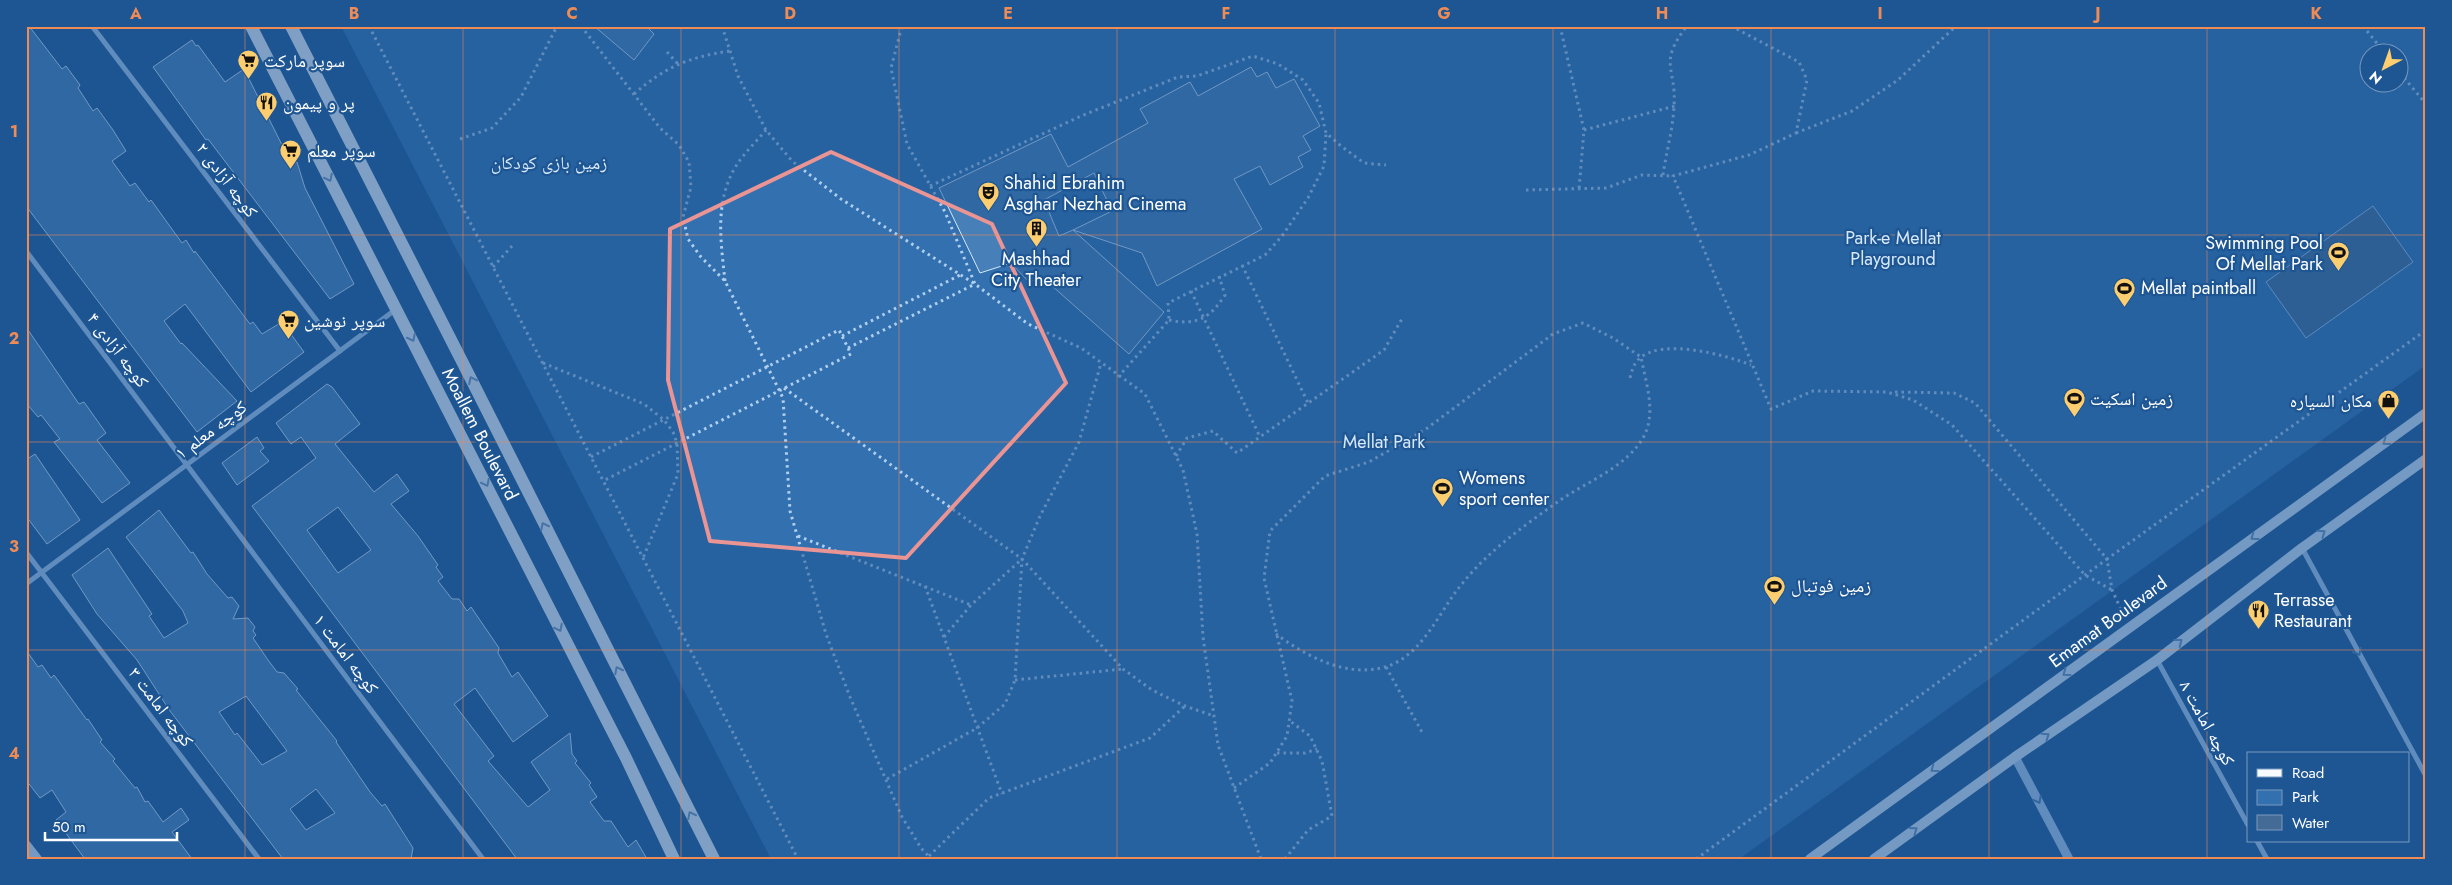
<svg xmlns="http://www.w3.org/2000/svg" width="2452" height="885" font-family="Jost,'Noto Naskh Arabic',sans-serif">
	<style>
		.green { fill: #3270b0; fill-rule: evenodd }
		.water { fill: #446b96; stroke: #a3caf0 }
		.building { fill: #477fb9; stroke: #d6e8fa; fill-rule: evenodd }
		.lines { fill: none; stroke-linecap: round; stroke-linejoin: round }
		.path { stroke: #b0cfee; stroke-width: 3; stroke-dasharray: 2.5 4; stroke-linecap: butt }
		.minor { stroke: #b0cfee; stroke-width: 5 }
		.tertiary { stroke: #b0cfee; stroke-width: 9 }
		.secondary { stroke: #ddebfa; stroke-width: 10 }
		.primary { stroke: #f7faff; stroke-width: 12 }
		.oneway { stroke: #7598be }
		.oneway2 { stroke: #6a92bc }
		.oneway3 { stroke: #4a7aae }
		.marked { fill: none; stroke: #ea9494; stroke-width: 4; stroke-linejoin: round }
		.grid { fill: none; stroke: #ef8b55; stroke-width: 1; stroke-opacity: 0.55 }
		.labels { text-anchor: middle; stroke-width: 4.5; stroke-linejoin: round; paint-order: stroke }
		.poi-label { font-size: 18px; fill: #fff; stroke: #1e5693; text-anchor: start }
		.park-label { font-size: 18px; fill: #d6e8fa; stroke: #1e5693 }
		.street-label { font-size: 18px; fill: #fff; stroke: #1e5693 }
		.neatline { fill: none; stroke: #ef8b55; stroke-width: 2 }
		.grid-label { font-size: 16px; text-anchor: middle; font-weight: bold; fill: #ef8b55 }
	</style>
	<rect width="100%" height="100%" fill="#1e5693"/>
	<path class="green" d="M341,26h2085v339l-687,494h-968zM2370,52h30v30h-30z"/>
	<path class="water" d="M2373,206l40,56 -107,76 -40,-56z"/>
	<g class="building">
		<path d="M26,26h3l33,43 4,-3 14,19 -2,3 15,23 4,-3 16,22 13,21 -14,10 18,25 5,-3 14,19 2,-2 31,43 4,-3 8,13 1,-2 55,73 3,-2 9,12 20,-12 22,30 -53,40 -66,-88 -21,17 17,23 1,-1 55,58 -40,31 -171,-226z"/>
		<path d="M594,26h52l8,8 -20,26z"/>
		<path d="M192,40l4,6 2,-1 27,37 19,-13 48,96 5,-3 8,26 49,96 -24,15 -122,-160 -2,1 -53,-73z"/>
		<path d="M1251,67l6,10 10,-5 9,16 18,-9 26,47 -17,10 8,14 -13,7 5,10 -33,18 -10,-19 -26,13 28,50 -105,57 -15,-33 -69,-23 39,-19 -18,-38 -50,27 15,36 14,-6 91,82 -35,42 -86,-76 -6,3 -10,-1 -16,-17 -31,10 -41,-85 112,-54 17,33 80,-44 -8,-14 50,-27 8,14z"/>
		<path d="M26,327l53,77 5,-2 22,31 -9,7 33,43 -28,20 -48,-61 6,-3 -19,-24 -3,2 -12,-14z"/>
		<path d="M327,384l5,3 28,37 -25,20 39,48 23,-18 12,17 -18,13 27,32 20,29 -2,2 7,10 -5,4 14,18h7l8,12 4,-4 28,41 -1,5 14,24 6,-5 30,44 -35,26 -38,-54 -21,16 40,52 -6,5 40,46 22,-17 -19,-28 39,-29 2,21 5,7 -2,2 16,20 -2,2 8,12 -7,5 14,19h7l17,26 8,-7 11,19h-130l-265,-353 64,-48 -15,-21 -10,7 -15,-21zM338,507l33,43 -33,23 -31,-43z"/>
		<path d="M257,437l7,11 -4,3 9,10 -32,24 -15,-22z"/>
		<path d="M35,454l45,66 -33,24 -21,-28v-56z"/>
		<path d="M159,510l32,43 2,-1 14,22 21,24 4,-1 7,9 -6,13 15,-1 7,9 -2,4 3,4 -3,3 15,22 9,12 7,1 14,16 -2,1 41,51 -1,1 34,50 12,14 3,-2 28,44 -2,11h-128l-113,-148 -33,-51 -40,-46 -25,-39 36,-27 44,66 -3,2 15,22 24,-15 -5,-12 -57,-74zM246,696l41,55 -25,14 -25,-32 -2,2 -16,-23zM316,789l19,24 -29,17 -16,-21z"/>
		<path d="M26,650l12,17 4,-2 9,13 3,-3 33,45 1,-1 14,21 -2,2 15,17 -2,2 22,27 2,-1 8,15 3,-1 15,21 18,-14 8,12 -17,12 20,27h-107l-29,-39 10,-8 -14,-22 -12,8 -14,-18z"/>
	</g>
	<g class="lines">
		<g class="path">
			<path d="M369,26l429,833"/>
			<path d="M581,26l79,102 19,17 10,17 2,25 -8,30 5,22 13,18 24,24 58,117 7,113 36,123 24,63 52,120 19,31 10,11"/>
			<path d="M722,26l16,50 28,54 26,31 49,38 134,85 53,40 53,24 64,46 38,76 14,64 6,103 15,108 43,114"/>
			<path d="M1560,26l24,104 -5,59"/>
			<path d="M1731,26l68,36 8,18 -11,53 -47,22 -76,21 98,233 42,-18 74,1 26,8 39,25 133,150 27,15"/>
			<path d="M2363,26l21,26"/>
			<path d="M667,52l11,12"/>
			<path d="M2400,73l26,31"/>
			<path d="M634,94c31,-27 55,-37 96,-43"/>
			<path d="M1584,130l91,-24"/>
			<path d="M1796,133l56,-22 46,-31 58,-54"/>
			<path d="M460,139l32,-11 29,-31 36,-71"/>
			<path d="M1663,175c3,-22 10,-46 11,-69 3,-38 -17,-42 13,-80"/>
			<path d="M930,186l151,-70 97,-39 19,-1 56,-20 25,8 25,16 16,23 7,30 15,13 23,17 22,2"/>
			<path d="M1526,190l80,-2 36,-13 31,1"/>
			<path d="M1242,265l66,138"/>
			<path d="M493,267l19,-21"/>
			<path d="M725,281c-4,-39 -11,-79 11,-115 8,-13 20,-24 30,-36"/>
			<path d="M1191,291l69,146"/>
			<path d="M1169,320c28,6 41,-2 56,-25l-6,-19"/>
			<path d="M842,336l118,-61"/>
			<path d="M848,348l127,-64 -30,-72 -38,-68 -16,-76 11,-42"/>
			<path d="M543,363l101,41 20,16 9,12 4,11 1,31 -35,84"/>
			<path d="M1118,377l51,-57 -1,-17 97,-48 17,-19 26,-38 16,-32 2,-32"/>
			<path d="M1630,378c2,-8 4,-15 10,-20 23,-20 86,-3 111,7"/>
			<path d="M784,388l238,171 101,110 29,21 33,16 29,10"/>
			<path d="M1895,392l59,1 21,10 132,156 319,-229"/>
			<path d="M1176,456l11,-18 26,-7 24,22 147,-103 19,-33"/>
			<path d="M591,457l248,-127 12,24 -248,127"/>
			<path d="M798,536l173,69"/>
			<path d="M925,586l77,208"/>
			<path d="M944,637l27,-32 51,-46"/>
			<path d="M1386,667l37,67"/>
			<path d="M1015,680l108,-11"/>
			<path d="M1277,753h28l12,-4"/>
			<path d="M887,779l90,-51 28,-24 10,-24 7,-121 18,-43 39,-74 22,-79"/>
			<path d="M1234,788l36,-25 17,-27 5,-35 -28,-123 6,-47 55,-55 44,-14 57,-33 127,-95 30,-11 30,15 28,19c5,27 16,56 2,81 -18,30 -57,44 -84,63 -24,17 -51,36 -72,56 -13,12 -25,26 -35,40 -17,25 -35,61 -67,70 -39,11 -79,-11 -109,-33"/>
			<path d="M929,856l60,-58 161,-60 35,-32"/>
			<path d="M1285,859l23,-29 24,-14 -10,-55 -12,-25 -20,-15"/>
			<path d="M1696,859l411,-300 5,31 12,26"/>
		</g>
		<g class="minor">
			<path d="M92,26l248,325"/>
			<path d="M26,251l457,608"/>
			<path d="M2302,548l124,228"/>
			<path d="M26,552l233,307"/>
			<path d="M26,584l369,-274"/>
			<path d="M2157,660l91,165"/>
			<path d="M2257,841l10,18"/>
		</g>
		<path class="tertiary" d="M2015,757l54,102"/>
		<g class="secondary">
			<path d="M26,845l11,14"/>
			<path d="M1810,859l616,-446"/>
			<path d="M1874,859l141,-102 142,-97 145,-112 124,-89"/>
		</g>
		<g class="primary">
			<path d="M251,26l375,732 48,101"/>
			<path d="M291,26c143,277 281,555 423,833"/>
		</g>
	</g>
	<defs><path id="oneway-chevron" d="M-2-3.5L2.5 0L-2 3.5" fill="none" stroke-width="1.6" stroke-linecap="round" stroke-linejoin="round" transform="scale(1.25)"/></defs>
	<g class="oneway">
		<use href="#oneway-chevron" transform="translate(329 178) rotate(63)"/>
		<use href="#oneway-chevron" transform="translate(412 338) rotate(63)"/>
		<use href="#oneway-chevron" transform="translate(472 380) rotate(-116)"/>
		<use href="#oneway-chevron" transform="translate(486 483) rotate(63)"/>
		<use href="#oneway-chevron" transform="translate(544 526) rotate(-117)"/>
		<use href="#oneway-chevron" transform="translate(559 628) rotate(63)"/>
		<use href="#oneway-chevron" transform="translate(618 670) rotate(-117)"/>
		<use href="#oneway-chevron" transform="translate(691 815) rotate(-117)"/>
	</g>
	<g class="oneway2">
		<use href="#oneway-chevron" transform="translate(2386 442) rotate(144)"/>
		<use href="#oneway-chevron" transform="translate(2322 533) rotate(-35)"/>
		<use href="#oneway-chevron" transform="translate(2254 537) rotate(144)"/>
		<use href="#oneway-chevron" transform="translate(2179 642) rotate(-38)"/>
		<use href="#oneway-chevron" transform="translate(2066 673) rotate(144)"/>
		<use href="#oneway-chevron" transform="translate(2046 736) rotate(-35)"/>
		<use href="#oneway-chevron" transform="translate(1934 769) rotate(144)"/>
		<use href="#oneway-chevron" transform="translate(1914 830) rotate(-36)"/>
	</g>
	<g class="oneway3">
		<use href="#oneway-chevron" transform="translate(2358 652) rotate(62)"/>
		<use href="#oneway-chevron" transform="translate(2038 800) rotate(62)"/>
	</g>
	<path d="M0 0H2452V885H0ZM831,152l161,72 74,159 -160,175 -196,-17 -42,-161 2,-151z" fill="#1e5693" fill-opacity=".55" fill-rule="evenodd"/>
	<path class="marked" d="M831,152l161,72 74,159 -160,175 -196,-17 -42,-161 2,-151z"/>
	<path class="grid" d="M245,26v833M463,26v833M681,26v833M899,26v833M1117,26v833M1335,26v833M1553,26v833M1771,26v833M1989,26v833M2207,26v833M26,235h2400M26,442h2400M26,650h2400"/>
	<defs>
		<symbol id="supermarket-pin" viewBox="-11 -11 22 30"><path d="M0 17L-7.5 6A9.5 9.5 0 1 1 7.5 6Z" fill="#fdce6f" stroke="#1e5693"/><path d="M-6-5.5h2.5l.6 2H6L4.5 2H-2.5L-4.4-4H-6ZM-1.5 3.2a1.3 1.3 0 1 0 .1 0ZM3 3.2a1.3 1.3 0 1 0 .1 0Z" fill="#111"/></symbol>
		<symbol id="restaurant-pin" viewBox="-11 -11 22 30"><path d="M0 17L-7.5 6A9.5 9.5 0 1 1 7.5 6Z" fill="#fdce6f" stroke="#1e5693"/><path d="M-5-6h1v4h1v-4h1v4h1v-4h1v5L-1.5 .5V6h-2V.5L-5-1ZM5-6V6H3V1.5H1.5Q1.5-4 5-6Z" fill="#111"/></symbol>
		<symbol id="theatre-pin" viewBox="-11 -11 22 30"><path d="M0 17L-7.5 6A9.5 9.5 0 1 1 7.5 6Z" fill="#fdce6f" stroke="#1e5693"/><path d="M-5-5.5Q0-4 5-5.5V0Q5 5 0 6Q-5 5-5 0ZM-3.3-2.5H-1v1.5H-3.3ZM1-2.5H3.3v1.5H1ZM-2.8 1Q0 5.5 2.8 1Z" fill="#111"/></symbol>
		<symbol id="building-pin" viewBox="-11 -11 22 30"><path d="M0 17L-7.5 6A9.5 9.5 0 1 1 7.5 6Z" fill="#fdce6f" stroke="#1e5693"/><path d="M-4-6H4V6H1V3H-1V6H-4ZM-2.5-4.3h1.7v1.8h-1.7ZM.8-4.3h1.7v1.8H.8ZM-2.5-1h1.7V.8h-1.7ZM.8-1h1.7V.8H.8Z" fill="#111"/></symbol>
		<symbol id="stadium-pin" viewBox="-11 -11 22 30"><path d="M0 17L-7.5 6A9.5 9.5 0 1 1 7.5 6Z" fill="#fdce6f" stroke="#1e5693"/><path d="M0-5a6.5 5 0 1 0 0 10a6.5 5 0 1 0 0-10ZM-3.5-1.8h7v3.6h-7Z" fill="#111"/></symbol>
		<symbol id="shop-pin" viewBox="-11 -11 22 30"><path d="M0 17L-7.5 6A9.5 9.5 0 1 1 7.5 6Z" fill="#fdce6f" stroke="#1e5693"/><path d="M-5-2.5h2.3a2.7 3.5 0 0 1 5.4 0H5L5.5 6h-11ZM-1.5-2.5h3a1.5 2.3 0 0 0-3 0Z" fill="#111"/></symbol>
	</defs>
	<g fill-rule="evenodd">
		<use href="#supermarket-pin" x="236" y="48" width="25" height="34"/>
		<use href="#restaurant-pin" x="254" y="90" width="25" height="34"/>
		<use href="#supermarket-pin" x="278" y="138" width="25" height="34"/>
		<use href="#theatre-pin" x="976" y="180" width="25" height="34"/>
		<use href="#building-pin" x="1024" y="216" width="25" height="34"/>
		<use href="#stadium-pin" x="2326" y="240" width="25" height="34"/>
		<use href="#stadium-pin" x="2112" y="276" width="25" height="34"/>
		<use href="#supermarket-pin" x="276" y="308" width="25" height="34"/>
		<use href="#stadium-pin" x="2062" y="386" width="25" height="34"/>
		<use href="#shop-pin" x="2376" y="388" width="25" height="34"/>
		<use href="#stadium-pin" x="1430" y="476" width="25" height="34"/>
		<use href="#stadium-pin" x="1762" y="574" width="25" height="34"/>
		<use href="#restaurant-pin" x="2246" y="598" width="25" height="34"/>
	</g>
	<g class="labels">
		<g class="poi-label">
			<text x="264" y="67">سوپر مارکت</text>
			<text x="283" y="109">پر و پیمون</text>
			<text x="307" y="157">سوپر معلم</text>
			<text x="1004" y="189">Shahid Ebrahim<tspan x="1004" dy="21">Asghar Nezhad Cinema</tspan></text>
			<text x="2323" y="249" text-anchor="end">Swimming Pool<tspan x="2323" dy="21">Of Mellat Park</tspan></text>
			<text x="1036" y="265" text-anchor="middle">Mashhad<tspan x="1036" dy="21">City Theater</tspan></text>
			<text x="2141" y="294">Mellat paintball</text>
			<text x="304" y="327">سوپر نوشین</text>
			<text x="2090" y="405">زمین اسکیت</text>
			<text x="2372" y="407" text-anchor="end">مکان السیاره</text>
			<text x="1459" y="484">Womens<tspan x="1459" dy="21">sport center</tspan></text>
			<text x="1791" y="592">زمین فوتبال</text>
			<text x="2274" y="606">Terrasse<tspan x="2274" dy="21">Restaurant</tspan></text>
		</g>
		<g class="park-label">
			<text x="549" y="169">زمین بازی کودکان</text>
			<text x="1893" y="244">Park-e Mellat<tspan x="1893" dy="21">Playground</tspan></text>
			<text x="1384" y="448">Mellat Park</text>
		</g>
		<g class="street-label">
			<text transform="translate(227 180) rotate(53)" y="6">کوچه آزادی ۲</text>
			<text transform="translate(118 350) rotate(53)" y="6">کوچه آزادی ۴</text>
			<text transform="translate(211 430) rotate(-37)" y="6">کوچه معلم ۱</text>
			<text transform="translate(480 434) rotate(63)" y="6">Moallem Boulevard</text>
			<text transform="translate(2108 622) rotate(-36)" y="6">Emamat Boulevard</text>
			<text transform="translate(346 654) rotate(53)" y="6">کوچه امامت ۱</text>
			<text transform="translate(161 707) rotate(53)" y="6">کوچه امامت ۳</text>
			<text transform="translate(2207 723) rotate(61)" y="6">کوچه امامت ۸</text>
		</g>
	</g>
	<rect width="2452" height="885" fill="none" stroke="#1e5693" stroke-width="55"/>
	<rect x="2247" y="752" width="162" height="90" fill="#1e5693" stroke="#789abe"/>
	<rect x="2257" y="769" width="25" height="8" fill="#f7faff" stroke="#789abe"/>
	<text x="2292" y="778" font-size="15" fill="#ffffff">Road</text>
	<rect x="2257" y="790" width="25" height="15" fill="#3270b0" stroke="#789abe"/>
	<text x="2292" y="802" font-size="15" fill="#ffffff">Park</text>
	<rect x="2257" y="815" width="25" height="15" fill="#446b96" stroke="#789abe"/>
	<text x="2292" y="828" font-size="15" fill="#ffffff">Water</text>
	<g transform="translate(2384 68) rotate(221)"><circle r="24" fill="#1e5693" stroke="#789abe"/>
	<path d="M0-4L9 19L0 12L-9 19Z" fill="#fdce6f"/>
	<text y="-8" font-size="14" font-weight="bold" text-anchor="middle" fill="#ffffff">N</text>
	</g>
	<path d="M45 832v8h132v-8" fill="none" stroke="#ffffff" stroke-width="2.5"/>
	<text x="52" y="832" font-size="15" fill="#ffffff" stroke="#1e5693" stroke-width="4" paint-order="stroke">50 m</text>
	<rect x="28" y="28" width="2396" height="830" class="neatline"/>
	<g class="grid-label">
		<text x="136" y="19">A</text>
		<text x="354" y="19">B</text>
		<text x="572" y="19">C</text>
		<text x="790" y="19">D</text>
		<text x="1008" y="19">E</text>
		<text x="1226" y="19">F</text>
		<text x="1444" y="19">G</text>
		<text x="1662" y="19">H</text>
		<text x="1880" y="19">I</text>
		<text x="2098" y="19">J</text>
		<text x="2316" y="19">K</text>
		<text x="14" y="137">1</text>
		<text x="14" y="344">2</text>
		<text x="14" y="552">3</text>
		<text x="14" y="759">4</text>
	</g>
</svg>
